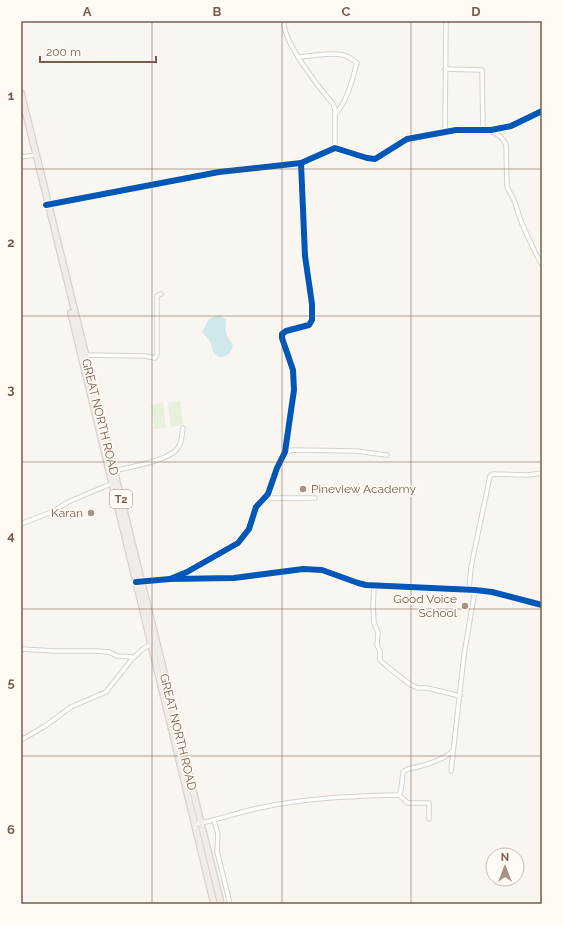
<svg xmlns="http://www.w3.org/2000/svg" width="563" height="925" font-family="Raleway,sans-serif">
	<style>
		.green { fill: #e7f0db }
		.water { fill: #d0e8ea }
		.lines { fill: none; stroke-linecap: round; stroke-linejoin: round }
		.minor-casing { stroke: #d7d1cb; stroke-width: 5.5 }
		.trunk-casing { stroke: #dad1cc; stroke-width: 8 }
		.minor { stroke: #fefefd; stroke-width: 3.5 }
		.trunk { stroke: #f2ece8; stroke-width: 5.5 }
		.cycleway-casing { stroke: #fffaf3; stroke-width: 8 }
		.cycleway { stroke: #0057b8; stroke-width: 6 }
		.grid { fill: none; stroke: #7a5c4d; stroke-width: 1; stroke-opacity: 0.55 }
		.poi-dot { fill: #a69286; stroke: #fffaf3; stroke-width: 1.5 }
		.labels { text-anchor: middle; stroke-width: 3.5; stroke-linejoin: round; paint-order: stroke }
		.shield { fill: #fffaf3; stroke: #a28b7f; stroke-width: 1 }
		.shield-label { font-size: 11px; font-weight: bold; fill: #7a5c4d }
		.street-label { font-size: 12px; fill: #7a5c4d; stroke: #fffaf3 }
		.poi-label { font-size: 12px; fill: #7a5c4d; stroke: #fffaf3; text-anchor: end }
		.neatline { fill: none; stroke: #7a5c4d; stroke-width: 1.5 }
		.grid-label { font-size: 13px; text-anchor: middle; font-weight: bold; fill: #7a5c4d }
	</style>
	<rect width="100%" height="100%" fill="#f9f5f0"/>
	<g class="green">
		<path d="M180,401l3,24 -12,2 -3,-24z"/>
		<path d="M163,403l3,25 -12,1 -3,-24z"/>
	</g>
	<path class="water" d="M218,315l3,1 5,4c0,4 -1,9 0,13 2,8 11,10 4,20 -6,5 -15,6 -18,-4 -1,-2 0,-4 -1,-6 -2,-4 -6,-7 -9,-11l7,-13z"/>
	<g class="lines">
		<defs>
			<g id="minor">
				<path d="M284,21c-2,20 36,68 49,83l2,5v39"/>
				<path d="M298,57c14,-1 31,-5 45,-2 6,1 10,5 14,8 -5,17 -9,37 -21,50"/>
				<path d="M445,69l37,1 1,60"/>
				<path d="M491,131l9,5 6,8 1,43 7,13 8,24 13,28 7,13"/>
				<path d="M445,132l1,-111"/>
				<path d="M21,157l15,-2"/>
				<path d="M46,205l173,-33 82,-9 34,-15 32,10 8,1 32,-20 49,-9h35l20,-4 31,-15"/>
				<path d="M84,355l61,1 10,2 2,-3v-59l4,-2"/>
				<path d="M285,452l8,-2 63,1 31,4"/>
				<path d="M114,471c15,-4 58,-10 65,-25 3,-5 3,-13 4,-18"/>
				<path d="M266,498h49"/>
				<path d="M21,524l33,-13 14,-9 45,-19"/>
				<path d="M170,579l17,-7 51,-29 11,-14 7,-22 12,-13 9,-26 8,-16 9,-62 -1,-20 -11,-32v-4l4,-3 23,-6 3,-5v-16l-7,-48 -4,-93"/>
				<path d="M140,582l30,-3 64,-1 69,-9 19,1 36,13 8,2 109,5 17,2 50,13"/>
				<path d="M374,586l-1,20 1,17 4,9 -1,13 3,6v9l9,8 22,17 7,3h9l33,8"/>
				<path d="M469,590l2,-23 19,-91 3,-2 35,1 14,-2"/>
				<path d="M21,649l34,2h41l13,1 8,4 17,1"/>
				<path d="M21,740l24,-14 26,-19 35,-15 26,-33 11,-10 8,-5"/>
				<path d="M451,771l13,-116 11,-65"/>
				<path d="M399,795l2,-5 2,-18c6,-5 7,-3 14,-5 12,-3 27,-8 36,-16"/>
				<path d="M214,820l4,14 -1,17 13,53"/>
				<path d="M194,824c23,-3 43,-12 65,-16 46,-10 93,-12 140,-13l9,8h21v16"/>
			</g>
			<g id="trunk">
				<path d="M21,93l200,811"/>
				<path d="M71,313l143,591"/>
			</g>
		</defs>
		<use href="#minor" class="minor-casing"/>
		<use href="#trunk" class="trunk-casing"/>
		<use href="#minor" class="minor"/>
		<use href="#trunk" class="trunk"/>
		<defs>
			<g id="cycleway">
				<path d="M46,205l173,-33 82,-9 34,-15 32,10 8,1 32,-20 49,-9h35l20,-4 31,-15"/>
				<path d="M170,579l17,-7 51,-29 11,-14 7,-22 12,-13 9,-26 8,-16 9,-62 -1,-20 -11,-32v-4l4,-3 23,-6 3,-5v-16l-7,-48 -4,-93"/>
				<path d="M136,582l34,-3 64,-1 69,-9 19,1 36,13 8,2 109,5 17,2 50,13"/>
			</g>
		</defs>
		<use href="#cycleway" class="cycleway-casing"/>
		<use href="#cycleway" class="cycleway"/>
	</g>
	<path class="grid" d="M152,21v883M282,21v883M411,21v883M21,169h521M21,316h521M21,462h521M21,609h521M21,756h521"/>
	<g class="poi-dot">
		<circle cx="303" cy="489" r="4"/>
		<circle cx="91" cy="513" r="4"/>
		<circle cx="465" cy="606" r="4"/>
	</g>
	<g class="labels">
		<rect class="shield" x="110" y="490" width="22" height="18" rx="3"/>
		<g class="shield-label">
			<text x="121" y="503">T2</text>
		</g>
		<g class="street-label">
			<text transform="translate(100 417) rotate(76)" y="4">GREAT NORTH ROAD</text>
			<text transform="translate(178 732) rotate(76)" y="4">GREAT NORTH ROAD</text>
		</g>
		<g class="poi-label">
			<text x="311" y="493" text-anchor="start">Pineview Academy</text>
			<text x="83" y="517">Karan</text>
			<text x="457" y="603">Good Voice<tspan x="457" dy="14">School</tspan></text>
		</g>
	</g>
	<rect width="563" height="925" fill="none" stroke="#fffaf3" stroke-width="44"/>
	<g transform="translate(505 867)"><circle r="19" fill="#fffaf3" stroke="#cabbb1"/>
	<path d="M0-3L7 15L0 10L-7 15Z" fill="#a69286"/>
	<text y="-6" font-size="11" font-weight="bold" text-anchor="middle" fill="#7a5c4d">N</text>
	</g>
	<path d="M40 56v6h116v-6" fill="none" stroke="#7a5c4d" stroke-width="2"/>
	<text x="46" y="56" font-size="12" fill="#7a5c4d" stroke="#fffaf3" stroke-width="3" paint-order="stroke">200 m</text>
	<rect x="22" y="22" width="519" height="881" class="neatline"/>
	<g class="grid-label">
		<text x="87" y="16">A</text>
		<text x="217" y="16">B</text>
		<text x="346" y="16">C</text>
		<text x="476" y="16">D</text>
		<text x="11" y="100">1</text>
		<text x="11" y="247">2</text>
		<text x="11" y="394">3</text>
		<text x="11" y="540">4</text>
		<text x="11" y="687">5</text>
		<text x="11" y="834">6</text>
	</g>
</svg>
